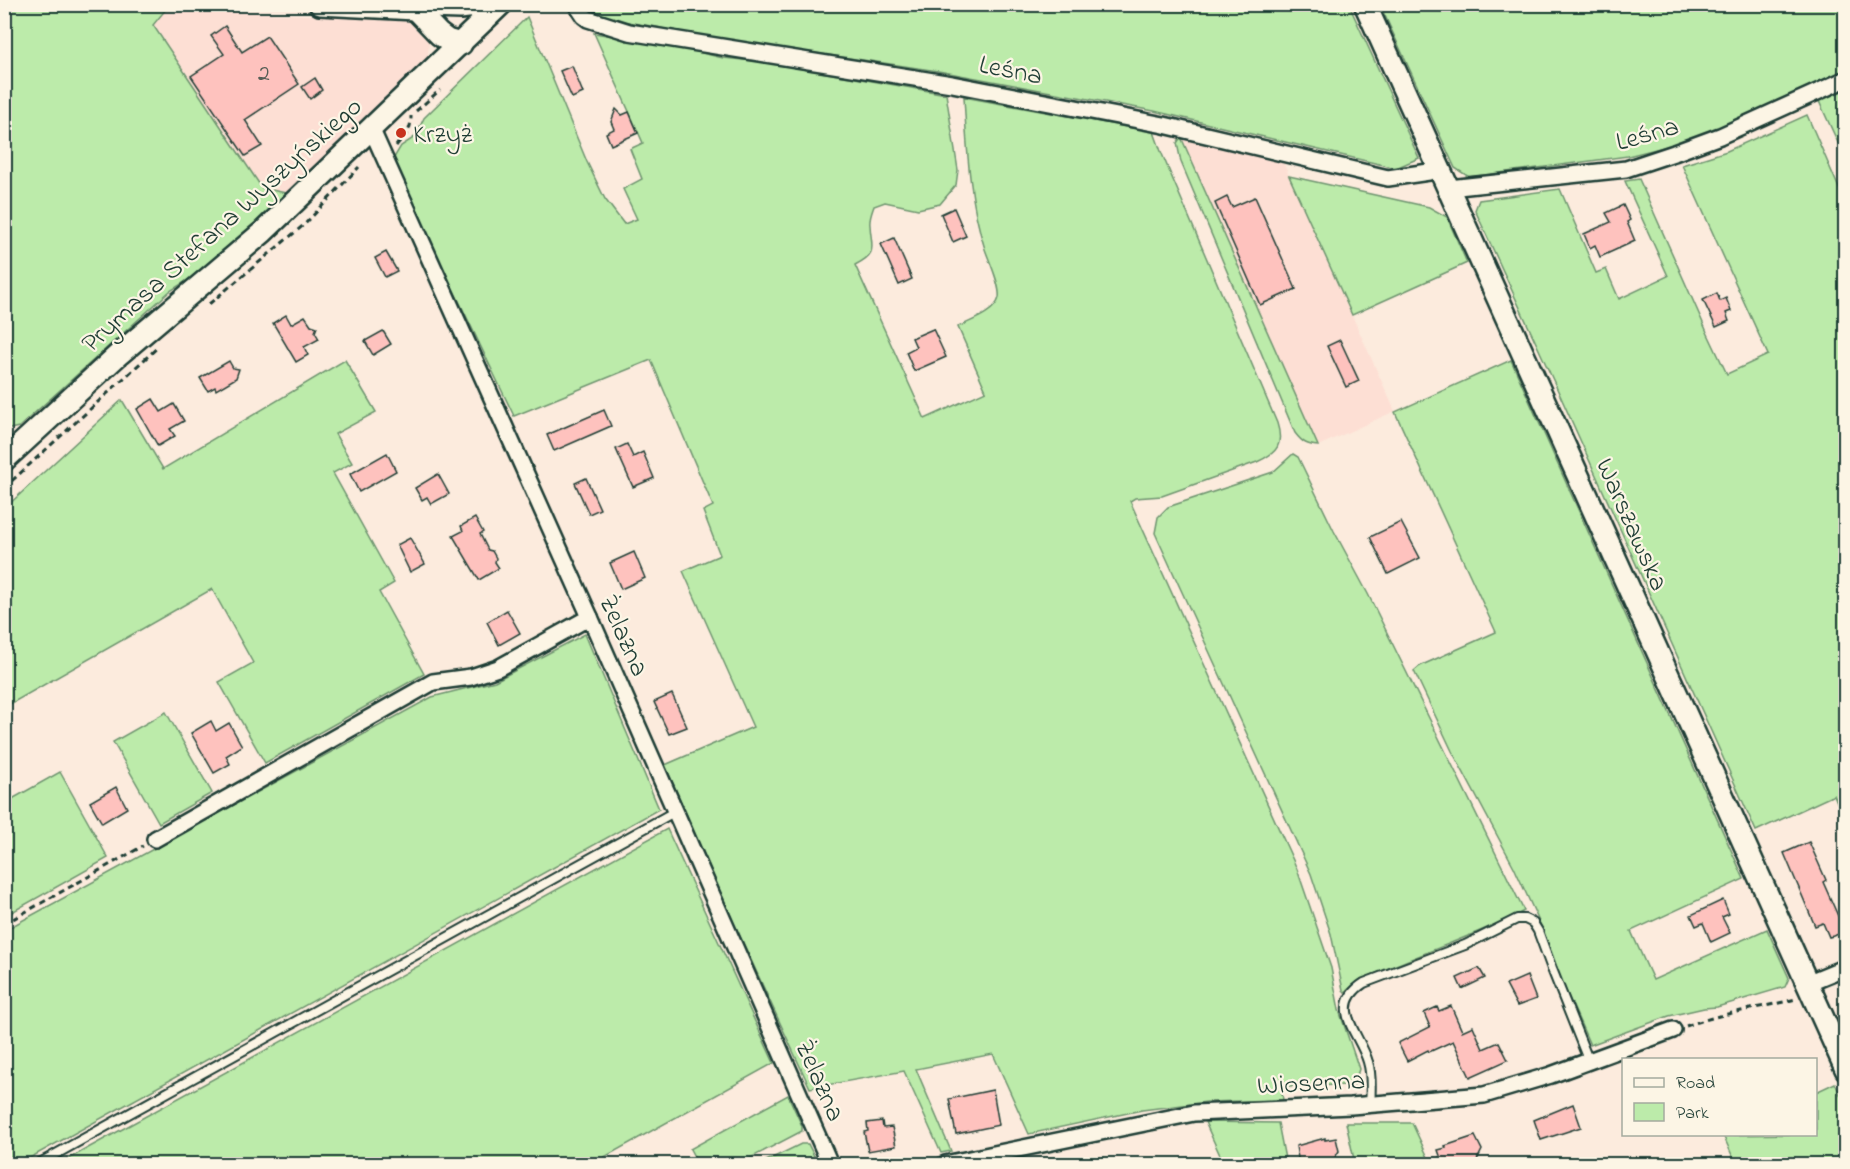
<svg xmlns="http://www.w3.org/2000/svg" width="1850" height="1169" font-family="'Indie Flower',sans-serif">
	<style>
		.built { fill: #fddfd4 }
		.green { fill: #bcebaa; stroke: #6e946f; stroke-width: 1.5 }
		.building { fill: #fec2be; stroke: #1f3d34; stroke-width: 1.5 }
		.lines { fill: none; stroke-linecap: round; stroke-linejoin: round }
		.lane-casing { stroke: #1f3d34; stroke-width: 12 }
		.street-casing { stroke: #1f3d34; stroke-width: 20 }
		.secondary-casing { stroke: #1f3d34; stroke-width: 26 }
		.path { stroke: #1f3d34; stroke-width: 3; stroke-dasharray: 6 4.5; stroke-linecap: butt }
		.lane { stroke: #fcf5e5; stroke-width: 8 }
		.street { stroke: #fcf5e5; stroke-width: 15 }
		.secondary { stroke: #fcf5e5; stroke-width: 21 }
		.poi-dot { fill: #c8321e; stroke: #fcf5e5; stroke-width: 2 }
		.labels { text-anchor: middle; stroke-width: 4.5; stroke-linejoin: round; paint-order: stroke }
		.number-label { font-size: 24px; fill: #575e56 }
		.street-label { font-size: 27px; fill: #1f3d34; stroke: #fcf5e5 }
		.poi-label { font-size: 27px; fill: #1f3d34; stroke: #fcf5e5; text-anchor: start }
	</style>
	<rect width="100%" height="100%" fill="#fcebdd"/>
	<filter id="ink" filterUnits="userSpaceOnUse"><feTurbulence type="fractalNoise" baseFrequency=".0167" numOctaves="2"/><feDisplacementMap in="SourceGraphic" scale="12" xChannelSelector="R" yChannelSelector="G"/><feConvolveMatrix kernelMatrix="1 2 1 2 8 2 1 2 1" color-interpolation-filters="sRGB"/></filter>
	<g filter="url(#ink)">
		<g class="built">
			<path d="M167,8l240,12 12,6 10,17 -1,13 -142,137 -24,-5 -109,-164z"/>
			<path d="M1181,137l102,25 112,249 -77,35z"/>
		</g>
		<g class="green">
			<path d="M104,4l63,4 -14,17 109,163 24,5 -11,13 -71,64 -34,21 -151,136 -14,3 -1,-425z"/>
			<path d="M582,5h767l70,153 -23,10 -242,-57 -216,-40 -254,-37 -27,-7 -60,-10z"/>
			<path d="M1380,5h465v65l-129,62 -44,13 -44,11 -159,21 -14,-9z"/>
			<path d="M527,17l60,145 18,37 19,25 13,-5 -14,-30 19,-10 -12,-30 13,-6 -49,-110 70,11 59,14 41,4 182,32 12,76 -2,15 -16,19 -22,5 -33,-7 -11,4c-2,6 -5,13 -4,19 1,22 9,28 -15,40l70,154 61,-28 -28,-64c12,-6 37,-14 41,-29 2,-12 -10,-37 -14,-49 -16,-49 -18,-101 -21,-152l190,35 8,22 115,269c7,22 0,30 -20,39l-95,34 -27,2 -5,3 167,368 34,99 8,42 20,59 -5,16 -73,1 2,14 -76,2 -65,8 -113,24 -36,-80 -77,15 35,82 -10,2 -37,-82 -94,17 -77,-167 -68,-156 88,-38 -70,-156 37,-16 -17,-44 10,-5 -62,-146 -137,56 -122,-255 9,-15 14,-9 9,-19z"/>
			<path d="M1845,86v72l-27,-59z"/>
			<path d="M1807,115l38,87v619l-11,-26 -78,36 -197,-438 -84,-183 4,-10 81,-11 36,84 10,-4 13,30 49,-23 -43,-95 14,-2 68,153 20,42 41,-19 -86,-190 45,-14z"/>
			<path d="M1181,137l137,309c-12,-1 -16,-4 -23,-13l-114,-271 -4,-19z"/>
			<path d="M1289,176l140,31 18,10 20,46 -115,52z"/>
			<path d="M345,360l31,52 -41,22 17,29 -19,10 61,110 -15,9 45,82 -159,89 -46,-81 34,-19 -41,-74 -207,118v-199l117,-108 41,69z"/>
			<path d="M1511,360l233,519 -113,52 22,49 114,-51 22,49 -4,9 -68,20 -13,1 -35,8 -79,29 -34,-77 -15,-42 -27,-59 -62,-116 -38,-80 6,-5 76,-34 -101,-220z"/>
			<path d="M1293,454l5,3 36,74 34,63 156,317c-35,18 -72,31 -108,46 -25,10 -51,18 -71,35l-2,-2 -12,-56 -20,-60 -156,-341 3,-16 10,-10 105,-35z"/>
			<path d="M585,634l74,175 -640,355h-14v-234l427,-233 63,-16z"/>
			<path d="M166,712l46,81 -53,30 -46,-81z"/>
			<path d="M60,772l48,86 -103,58v-113z"/>
			<path d="M667,829l107,234 -182,101h-533z"/>
			<path d="M1835,1083l10,22v59h-109l-13,-29 93,-1v-42z"/>
			<path d="M788,1095l14,31v5l-63,33h-41l-8,-15z"/>
			<path d="M1205,1122l73,1 8,41h-62z"/>
			<path d="M1346,1123h66l19,41h-76z"/>
			<path d="M801,1144h7l10,20h-58z"/>
		</g>
		<g class="building">
			<path d="M225,26l17,26 25,-16 32,48 -54,36 17,26 -17,10 -54,-80 33,-22 -13,-18z"/>
			<path d="M572,66l11,27 -11,5 -12,-27z"/>
			<path d="M315,78l7,12 -12,9 -8,-12z"/>
			<path d="M616,109l6,6 7,-3 9,21 -27,12 -5,-12 8,-4 -3,-7z"/>
			<path d="M1227,197l5,10 23,-10 41,92 -36,16 -45,-102z"/>
			<path d="M1623,205l7,15 -3,2 8,19 -35,16 -5,-12 -5,3 -6,-14 27,-12 -5,-9z"/>
			<path d="M954,208l12,28 -13,6 -12,-28z"/>
			<path d="M894,238l18,41 -13,6 -18,-41z"/>
			<path d="M386,252l11,19 -12,6 -10,-19z"/>
			<path d="M1717,293l3,8 6,-3 5,13 -5,2 3,8 -13,6 -13,-27z"/>
			<path d="M286,315l5,9 14,-8 6,9 6,2 -2,5 4,7 -15,8 4,8 -12,7 -23,-39z"/>
			<path d="M933,329l13,28 -32,14 -8,-19 10,-5 -4,-9z"/>
			<path d="M383,331l8,13 -18,11 -8,-14z"/>
			<path d="M1340,340l19,41 -13,6 -19,-41z"/>
			<path d="M229,361l4,7 6,1 -3,9 -20,12 -1,-3 -7,4 -8,-13z"/>
			<path d="M153,399l8,13 13,-8 10,17 -14,8 5,7 -17,10 -21,-37z"/>
			<path d="M604,410l7,16 -57,25 -7,-16z"/>
			<path d="M627,444l6,13 10,-5 11,26 -21,9 -17,-38z"/>
			<path d="M387,453l9,18 -37,21 -9,-18z"/>
			<path d="M438,474l11,20 -18,10 -4,-7 -5,3 -7,-12z"/>
			<path d="M586,478l14,31 -11,5 -14,-31z"/>
			<path d="M475,518l8,14 -3,2 8,16 4,1 4,7 -1,4 4,6 -20,12 -26,-44 10,-5 -2,-5z"/>
			<path d="M1401,522l19,36 -32,16 -18,-37z"/>
			<path d="M410,538l15,26 -15,8 -13,-27z"/>
			<path d="M634,552l11,26 -24,11 -11,-26z"/>
			<path d="M507,610l13,23 -21,12 -12,-23z"/>
			<path d="M672,694l15,33 -18,7 -15,-32z"/>
			<path d="M211,721l5,10 13,-8 13,23 -16,10 4,8 -16,9 -23,-40z"/>
			<path d="M116,787l11,21 -25,15 -12,-21z"/>
			<path d="M1809,842l17,38 -3,2 19,43 -3,9 -6,2 -4,1 -6,-14 -8,3 -31,-73z"/>
			<path d="M1723,900l6,14 -7,3 8,16 -19,9 -8,-19 -7,3 -5,-11z"/>
			<path d="M1479,968l6,10 -23,11 -5,-11z"/>
			<path d="M1527,976l9,23 -19,7 -11,-21z"/>
			<path d="M1451,1006l11,25 11,-5 10,23 16,-7 9,18 -38,17 -17,-36 -24,11 -1,-2 -21,11 -9,-18 32,-16 -6,-14 13,-6 2,4z"/>
			<path d="M993,1090l6,35 -43,9 -7,-35z"/>
			<path d="M1573,1104l8,23 -40,13 -7,-20z"/>
			<path d="M882,1121l1,7 9,-1 4,19 -28,5 -4,-19 4,-1 -1,-8z"/>
			<path d="M1475,1136l7,14 -6,12 -6,2h-27l-5,-14 8,-2 -1,-2z"/>
			<path d="M1325,1138v2l11,-2 3,13 -7,11 -18,2v-3l-15,3 -3,-18z"/>
		</g>
		<g class="lines">
			<defs>
				<g id="lane">
					<path d="M1370,1105c1,-13 2,-30 -2,-43 -8,-29 -41,-55 -4,-79l101,-38 52,-26h8l8,4 5,8 14,38 37,93"/>
					<path d="M38,1164l636,-352"/>
				</g>
				<g id="street">
					<path d="M576,4l8,12 4,3 41,13 323,52 212,41 224,53 41,-6 11,-6"/>
					<path d="M371,128l219,489 240,547"/>
					<path d="M1449,188l177,-19 48,-16 46,-17 126,-57"/>
					<path d="M155,839l278,-157 38,-5 27,-9 92,-51"/>
					<path d="M1807,983l39,-16"/>
					<path d="M945,1164l249,-51 157,-7 133,-11 67,-20 122,-45"/>
				</g>
				<g id="secondary">
					<path d="M320,4l95,5 14,-2 31,1 30,-4"/>
					<path d="M1365,4c163,354 321,710 481,1065"/>
					<path d="M415,9l24,25 8,6 14,4"/>
					<path d="M4,460l114,-105 145,-123 238,-228"/>
				</g>
			</defs>
			<use href="#lane" class="lane-casing"/>
			<use href="#street" class="street-casing"/>
			<use href="#secondary" class="secondary-casing"/>
			<g class="path">
				<path d="M416,111l24,-21"/>
				<path d="M396,146c10,-13 15,-13 15,-30"/>
				<path d="M209,304l96,-80 54,-57"/>
				<path d="M4,488l154,-141"/>
				<path d="M4,924l139,-78"/>
				<path d="M1686,1026c36,-13 74,-18 110,-27"/>
			</g>
			<use href="#lane" class="lane"/>
			<use href="#street" class="street"/>
			<use href="#secondary" class="secondary"/>
		</g>
	</g>
	<circle class="poi-dot" cx="401" cy="133" r="6"/>
	<g class="labels">
		<g class="number-label">
			<text x="264" y="80">2</text>
		</g>
		<g class="street-label">
			<text transform="translate(1011 69) rotate(11)" y="9">Leśna</text>
			<text transform="translate(1647 133) rotate(-16)" y="9">Leśna</text>
			<text transform="translate(221 224) rotate(-42)" y="9">Prymasa Stefana Wyszyńskiego</text>
			<text transform="translate(1633 524) rotate(66)" y="9">Warszawska</text>
			<text transform="translate(625 635) rotate(66)" y="9">Żelazna</text>
			<text transform="translate(821 1080) rotate(66)" y="9">Żelazna</text>
			<text transform="translate(1311 1082) rotate(-3)" y="9">Wiosenna</text>
		</g>
		<g class="poi-label">
			<text x="413" y="142">Krzyż</text>
		</g>
	</g>
	<rect width="1850" height="1169" fill="none" stroke="#fcf5e5" stroke-width="24"/>
	<rect x="12" y="12" width="1826" height="1145" fill="none" stroke="#1f3d34" stroke-width="2" filter="url(#ink)"/>
	<rect x="1622" y="1058" width="195" height="78" fill="#fcf5e5" stroke="#a4ab9e" stroke-width="1.5"/>
	<rect x="1634" y="1078" width="30" height="9" fill="#fcf5e5" stroke="#a4ab9e" stroke-width="1.5"/>
	<text x="1676" y="1088" font-size="18" fill="#1f3d34">Road</text>
	<rect x="1634" y="1103" width="30" height="18" fill="#bcebaa" stroke="#a4ab9e" stroke-width="1.5"/>
	<text x="1676" y="1118" font-size="18" fill="#1f3d34">Park</text>
</svg>
